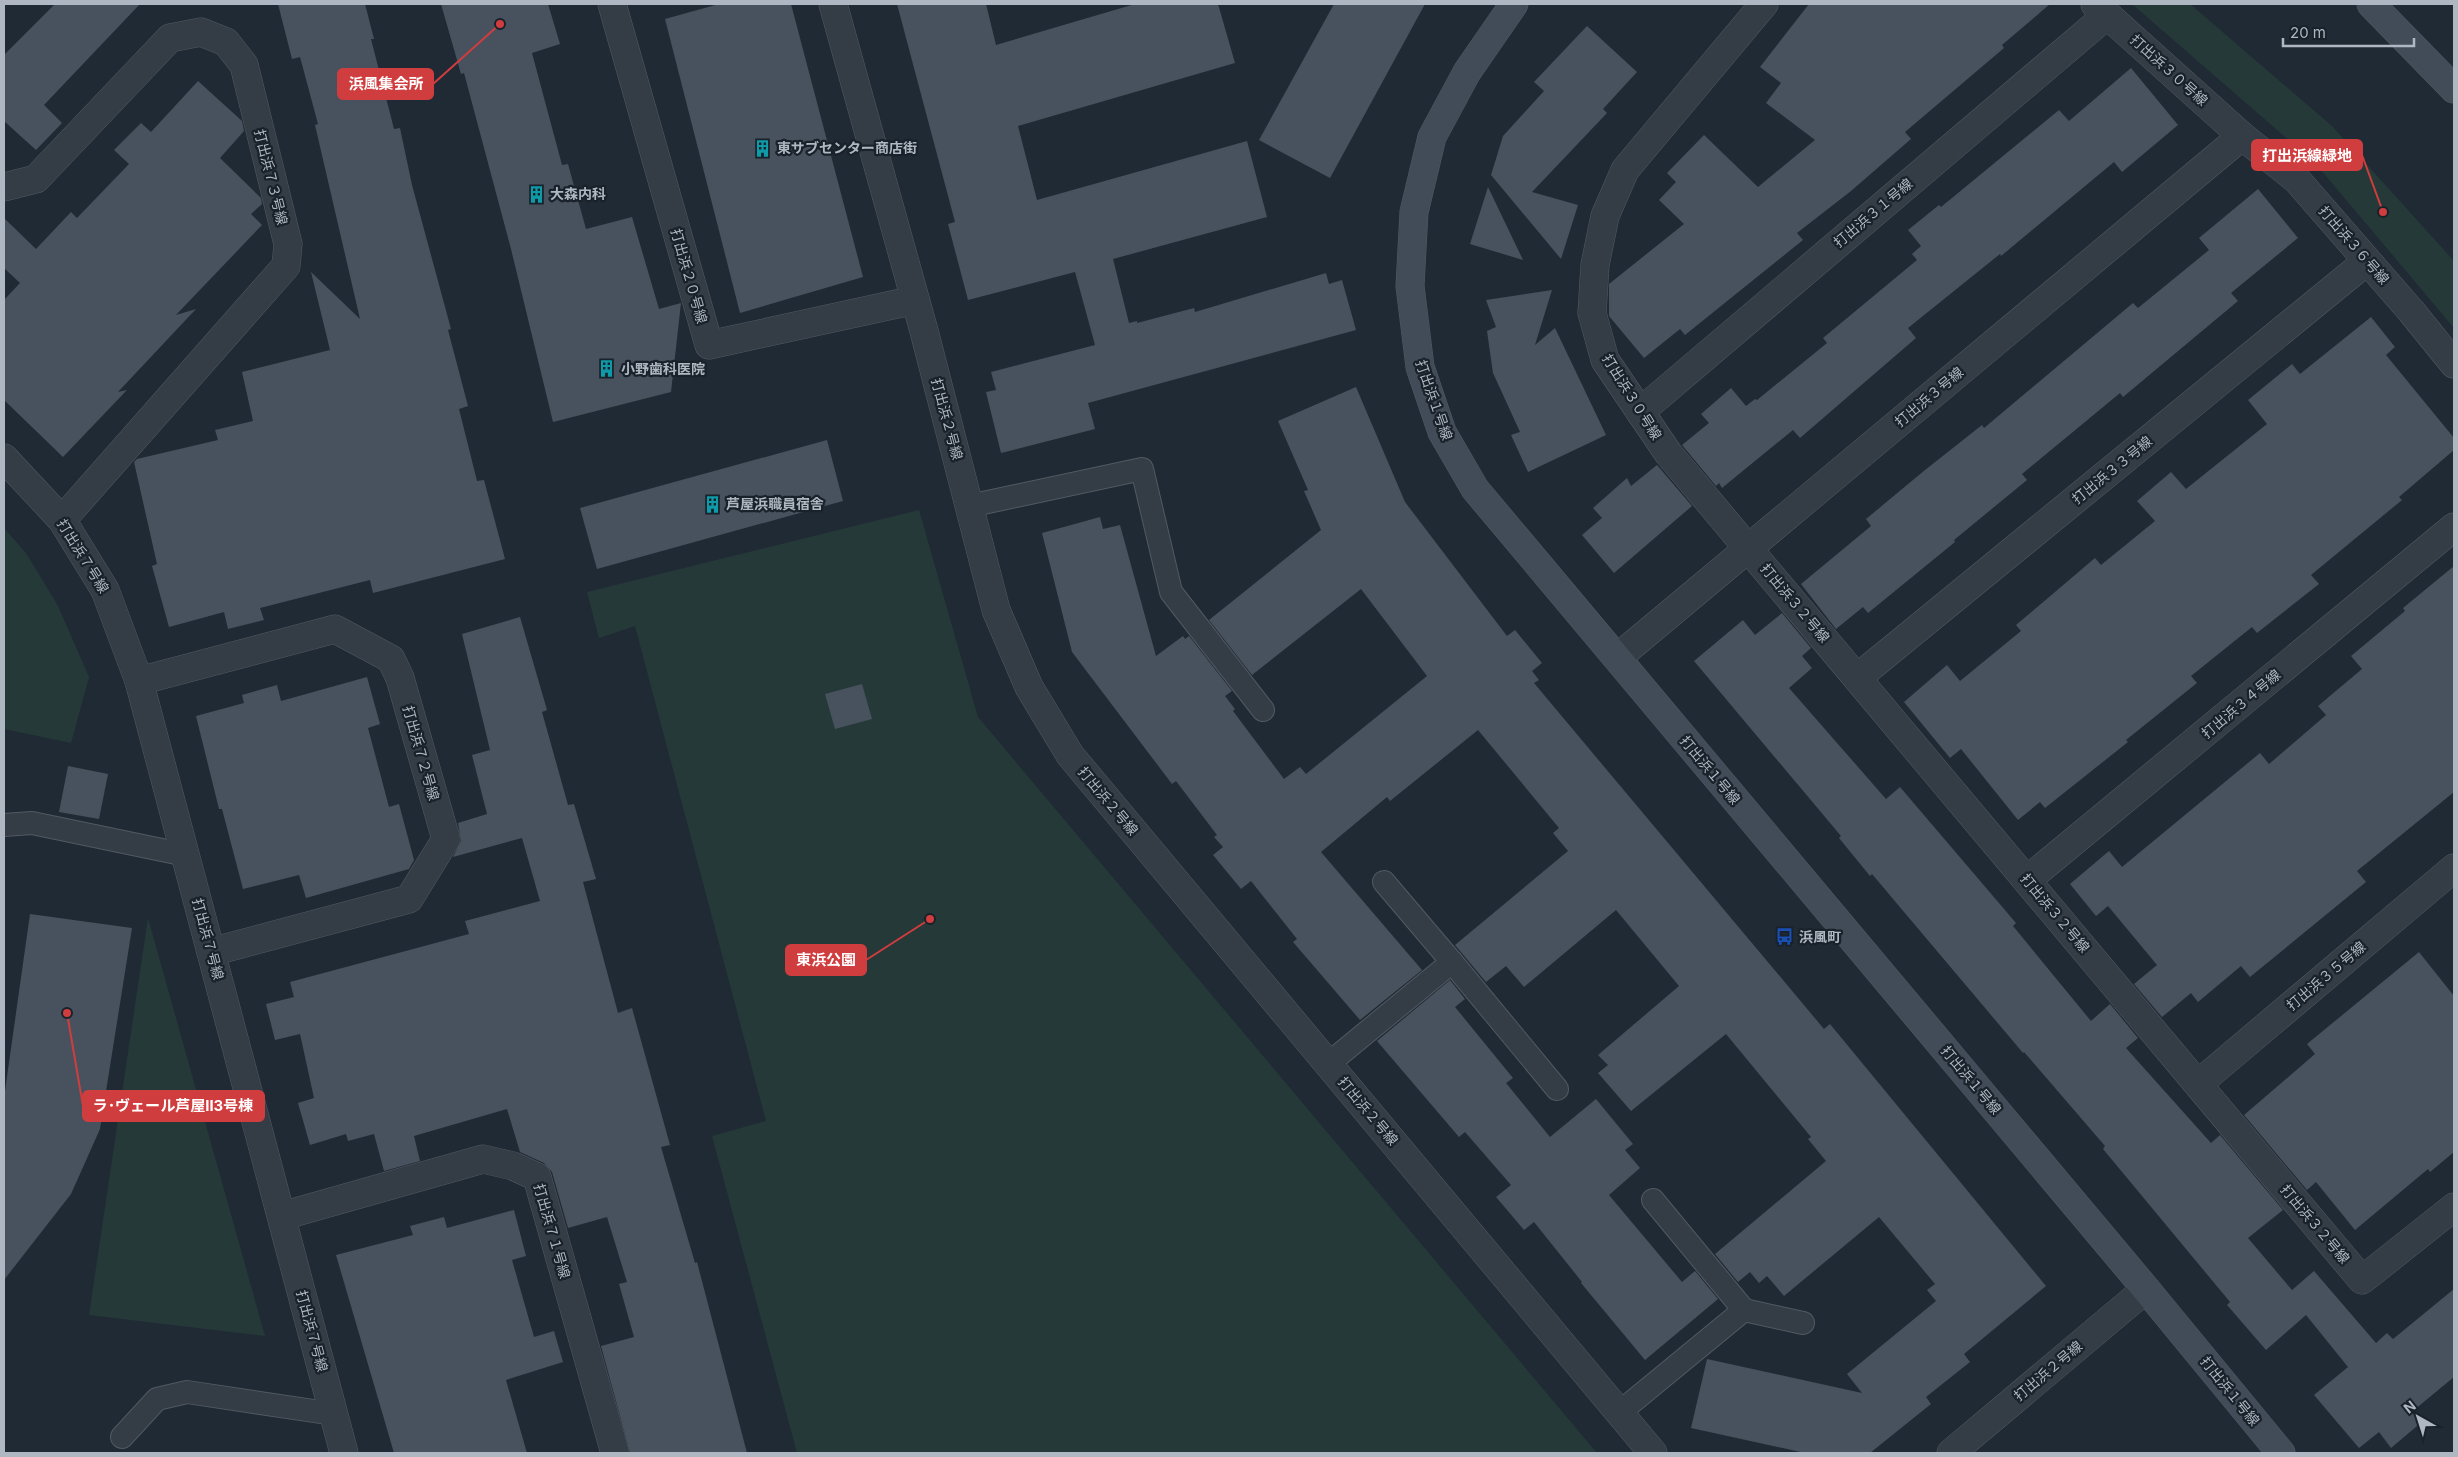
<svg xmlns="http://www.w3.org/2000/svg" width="2458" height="1457" font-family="Inter,'Noto Sans JP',sans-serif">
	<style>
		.green { fill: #253938 }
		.building { fill: #47525e }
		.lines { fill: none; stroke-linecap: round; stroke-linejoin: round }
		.lane-casing { stroke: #515a63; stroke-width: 24 }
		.street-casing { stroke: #515a63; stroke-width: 29 }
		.secondary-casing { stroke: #515a63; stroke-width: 29 }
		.lane { stroke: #343c45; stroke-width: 22 }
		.street { stroke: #343c45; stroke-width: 28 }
		.secondary { stroke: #424b58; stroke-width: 28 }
		.labels { text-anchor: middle; stroke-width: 4.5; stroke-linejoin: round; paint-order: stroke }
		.street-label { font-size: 14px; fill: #aeb7c2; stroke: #19212a }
		.poi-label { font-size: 14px; font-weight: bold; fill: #aeb7c2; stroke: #19212a; text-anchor: start }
		.leader { fill: none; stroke: #d03d3f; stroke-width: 2 }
		.callout-dot { fill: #d03d3f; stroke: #19212a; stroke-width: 2 }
		.callout { fill: #d03d3f; stroke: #d03d3f; stroke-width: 2 }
		.callout-label { font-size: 15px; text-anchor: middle; font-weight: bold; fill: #fff }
	</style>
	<rect width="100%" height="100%" fill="#202a34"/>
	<g class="green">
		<path d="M2132,4h58l142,122 122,135v67l-139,-165z"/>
		<path d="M919,510l59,207 619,736h-800l-85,-317 54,-15 -131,-495 -36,12 -12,-46z"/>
		<path d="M4,528l22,25 32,53 31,71 -18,66 -67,-14z"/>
		<path d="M148,918l117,418 -176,-21z"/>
	</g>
	<g class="building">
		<path d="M55,4h85l-96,101 18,18 -26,27 -32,-29v-66z"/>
		<path d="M278,4h87l9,35h-3l23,90 6,-1 12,57 39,144 -3,1 20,76 -9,3 18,72 7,-1 21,79 -132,34 -3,-13 -110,28 4,12 -36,9 -4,-17 -55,15 -17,-61 5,-2 -23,-102 3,-3 81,-19 -3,-10 38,-9 -11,-49 88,-22 -19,-78 49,47 -45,-194 3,-1 -18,-67 -8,2z"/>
		<path d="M441,4h107l12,40 -28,9 30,112 6,-1 18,65 46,-12 27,92 22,-6 -10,89 -118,30 -42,-173 -47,-176 -3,1z"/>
		<path d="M719,4h72l72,273 -123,36 -75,-294z"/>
		<path d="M897,4h89l10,41 139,-41h83l17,59 -217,63 19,74 210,-59 20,76 -154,42 16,64 8,-2v2l57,-15 1,4 131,-39 3,11 13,-4 14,50 -268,73 7,26 -94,24 -15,-61 10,-2 -5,-18 104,-27 -20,-73 -107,28 -20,-76 7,-2z"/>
		<path d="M1334,4h91l-95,174 -71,-38z"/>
		<path d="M1809,4h241l-48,41 2,3 -99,84 6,7 -60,52 -54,42 6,7 -118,95 -5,-6 -36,29 -35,-42v-32l75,-60 -25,-24 17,-18 -9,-9 37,-38 54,52 57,-47 -49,-37 15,-20 -21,-16z"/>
		<path d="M1587,26l50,46 -34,37 4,4 -75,79 46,13 -17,54 -70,-84 12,-39 41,-45 -10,-9z"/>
		<path d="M2131,68l47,57 -56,47 -8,-10 -113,94 -1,-2 -92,74 8,10 -116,100 -7,-8 -71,58 -3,-5 -3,3 -34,-41 27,-22 -8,-9 30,-26 15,18 9,-7 2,1 70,-57 -4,-5 94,-78 -5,-6 9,-8 -13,-16 31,-25 2,2 118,-97 10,11z"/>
		<path d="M198,81l44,40 2,10 -24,27 41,40 1,6 -11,10 11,11 -86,90 20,-6 -78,83 9,-2 -64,67 -59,-57v-100l16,-17 -16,-15v-50l32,31 35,-37 6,6 52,-54 -15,-14 27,-27 10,9z"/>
		<path d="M1488,187l35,73 -53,-16z"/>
		<path d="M2258,189l40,49 -67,55 7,8 -115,96 -3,-4 -98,81 5,6 -73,60 1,2 -87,71 -5,-6 -27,22 -35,-45 70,-58 -5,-7 59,-49 57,-45 2,3 149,-125 5,5 71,-58 -10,-12z"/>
		<path d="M1552,290l-17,55 20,-17 51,107 -78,37 -17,-37 9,-3 -27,-59 -6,-42 9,-4 -10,-27z"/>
		<path d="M2371,317l24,30 -9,8 68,83v12l-55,47 3,3 -91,75 8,9 -62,49 -5,-6 -61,49 6,7 -71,57 2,2 -83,66 -5,-6 -22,18 -57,-71 -11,9 -46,-56 43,-37 13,16 61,-50 -5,-6 79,-67 6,7 54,-44 -18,-20 34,-29 15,17 81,-65 -19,-24 44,-36 8,10z"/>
		<path d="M1356,387l49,115 102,134 8,-6 27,33 -10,8 7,9 -5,3 290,346 6,-5 216,262 -82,68 6,8 -44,35 5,7 -61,49h-65l-114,-25 16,-69 155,34 -15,-19 89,-73 -9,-11 8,-6 -56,-67 -95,79 -17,-20 -8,7 -9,-11 -12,10 -23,-28 111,-93 -18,-22 3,-2 -85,-103 -95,77 -33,-38 10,-8 -10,-10 81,-69 -63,-76 -92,77 -18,-21 -20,16 -31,-37 113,-94 -15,-18 6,-5 -81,-98 -88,71 -3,-4 -66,55 101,118 -62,50 -67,-78 4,-3 -46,-58 -10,8 -28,-34 10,-8 -9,-10 3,-2 -41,-54 -4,3 -100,-132 -30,-119 58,-16 3,12 17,-4 36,131 27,-20 2,3 4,-3 43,55 -7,5 10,13 -2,2 51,68 16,-12 6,7 121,-98 -66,-87 -109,86 -43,-55 112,-90 -17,-39 4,-1 -30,-69z"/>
		<path d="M827,440l16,61 -246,68 -17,-61z"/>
		<path d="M1657,465l35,41 -78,67 -32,-38 20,-17 -9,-10 34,-30 4,8z"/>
		<path d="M2454,566v226l-97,79 9,11 -116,95 -9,-11 -43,36 -7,-9 -29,24 -28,-33 23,-19 -49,-59 -12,10 -26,-32 39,-33 13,16 138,-114 9,11 57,-49 -8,-9 44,-37 -11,-13 54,-45 -2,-3z"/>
		<path d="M1782,613l29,35 -9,8 10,12 -23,20 97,111 14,-12 116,136 -3,3 78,95 19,-17 28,34 -12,10 85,95 9,-8 63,75 -35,28 44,52 22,-19 62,72 11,-10 6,6 61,-50v88l-40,33 9,11 -32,27 -12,-16 -20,16 -45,-53 34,-28 -42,-52 -40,35 -39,-45 3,-3 -127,-153 2,-3 -81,-94 -1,1 -151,-179 -2,2 -31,-38 2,-2 -147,-175 49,-41 12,15z"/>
		<path d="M520,617l27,93 -5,2 26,93 6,-1 22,75 -13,3 35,131 14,-5 38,137 -9,2 34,116 2,-1 50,191h-117l-29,-107 33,-9 -15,-53 8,-2 -20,-65 -39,11 -16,-56 -8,-9 -24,-11 -13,-43 -93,27 6,25 -36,10 -10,-37 -26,7 -2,-7 -36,11 -12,-42 16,-5 -14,-64 -25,6 -9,-36 28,-7 -4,-15 179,-48 -4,-13 75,-20 -18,-63 -69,19 8,-16 -3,-18 29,-9 -15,-59 18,-5 -28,-116z"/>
		<path d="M367,677l13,47 -12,4 21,79 10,-3 15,56 -5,9 -103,29 -7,-23 -56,14 -21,-80h-3l-23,-93 48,-13 -2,-8 35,-10 4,16z"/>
		<path d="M862,684l10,35 -37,10 -10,-35z"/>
		<path d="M68,766l40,8 -9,45 -40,-7z"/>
		<path d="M30,914l102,14 -32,201 -29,65 -67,86v-182z"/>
		<path d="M2419,952l35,44v156l-24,20 -2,-3 -73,61 -39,-48 -9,8 -63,-75 71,-61 -8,-10z"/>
		<path d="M1450,980l15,19 -10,8 58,71 -7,5 44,54 46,-38 37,45 -8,6 15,18 -31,27 73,87 13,-11 23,28 -73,61 -64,-77 1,-1 -48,-60 -10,8 -28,-33 15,-12 -46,-53 -6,5 -82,-96z"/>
		<path d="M514,1210l12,46 -14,4 22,77 20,-6 9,31 -57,18 21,73h-133l-58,-198 77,-20 -3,-9 34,-9 3,11z"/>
	</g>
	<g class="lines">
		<defs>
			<g id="lane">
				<path d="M969,506l173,-37 29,123 92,118"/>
				<path d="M4,825l28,-2 154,32"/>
				<path d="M1452,962l105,127"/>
				<path d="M1328,1064l124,-102 -68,-80"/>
				<path d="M1744,1310l59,13"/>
				<path d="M1620,1412l124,-102 -91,-110"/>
				<path d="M122,1437l35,-38 30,-7 147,22"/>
			</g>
			<g id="street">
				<path d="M612,4l97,341 206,-45"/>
				<path d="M833,4l91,327 72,279 33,77 41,68 583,698"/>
				<path d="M1764,4l-139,166 -20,46 -10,49 -3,48 13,47 63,93 694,827 92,-73"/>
				<path d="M2095,4l147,132 55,44 114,131 43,53"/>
				<path d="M4,187l32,-8 134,-141 31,-6 25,10 18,23 44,179 -2,22 -224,254"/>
				<path d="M1640,412l467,-397"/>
				<path d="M4,458l58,62 43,70 34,91 205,772"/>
				<path d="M1617,658l625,-522"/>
				<path d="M1857,678l510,-417"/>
				<path d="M139,681l196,-52 56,30 9,19 46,161 -37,60 -198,53"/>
				<path d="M2027,880l427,-353"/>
				<path d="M2198,1084l256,-216"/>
				<path d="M282,1216l201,-57 30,7 24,11 78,276"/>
				<path d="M1951,1453l195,-164"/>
			</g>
			<g id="secondary">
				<path d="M1514,4l-47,68 -35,65 -18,75 -4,74 10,81 22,65 33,57 671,800 135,164"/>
				<path d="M2371,4l83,85"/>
			</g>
		</defs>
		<use href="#lane" class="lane-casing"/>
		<use href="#street" class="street-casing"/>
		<use href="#secondary" class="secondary-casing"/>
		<use href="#lane" class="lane"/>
		<use href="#street" class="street"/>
		<use href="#secondary" class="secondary"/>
	</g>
	<defs>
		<symbol id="building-bare" viewBox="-9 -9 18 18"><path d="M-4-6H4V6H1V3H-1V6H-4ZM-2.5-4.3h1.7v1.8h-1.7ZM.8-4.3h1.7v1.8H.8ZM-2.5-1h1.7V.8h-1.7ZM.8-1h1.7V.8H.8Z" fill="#0f9aa8" stroke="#19212a" stroke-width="2.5" paint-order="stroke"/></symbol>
		<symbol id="bus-bare" viewBox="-9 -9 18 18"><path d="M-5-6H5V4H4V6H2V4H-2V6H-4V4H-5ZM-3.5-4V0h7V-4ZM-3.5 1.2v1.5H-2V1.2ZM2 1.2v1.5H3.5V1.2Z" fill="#1a4fb4" stroke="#19212a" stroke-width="2.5" paint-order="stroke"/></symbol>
	</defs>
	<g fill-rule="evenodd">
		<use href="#building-bare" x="750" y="136" width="25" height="25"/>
		<use href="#building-bare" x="524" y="182" width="25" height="25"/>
		<use href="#building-bare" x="594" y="356" width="25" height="25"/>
		<use href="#building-bare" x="700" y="492" width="25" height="25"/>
		<use href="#bus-bare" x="1772" y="924" width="25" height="25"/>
	</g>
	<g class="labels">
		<g class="street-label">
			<text transform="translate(2169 70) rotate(42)" y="5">打出浜３０号線</text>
			<text transform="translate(271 177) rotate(76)" y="5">打出浜７３号線</text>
			<text transform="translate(1873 213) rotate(-40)" y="5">打出浜３１号線</text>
			<text transform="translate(2354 245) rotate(49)" y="5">打出浜３６号線</text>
			<text transform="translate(689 276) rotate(74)" y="5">打出浜２０号線</text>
			<text transform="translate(1632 397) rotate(58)" y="5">打出浜３０号線</text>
			<text transform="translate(1929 397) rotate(-40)" y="5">打出浜３号線</text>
			<text transform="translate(1434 400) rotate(71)" y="5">打出浜１号線</text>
			<text transform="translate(947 419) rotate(75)" y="5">打出浜２号線</text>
			<text transform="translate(2112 470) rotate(-39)" y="5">打出浜３３号線</text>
			<text transform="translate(83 556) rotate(58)" y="5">打出浜７号線</text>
			<text transform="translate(1795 603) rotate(50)" y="5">打出浜３２号線</text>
			<text transform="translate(2241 704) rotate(-40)" y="5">打出浜３４号線</text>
			<text transform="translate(421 753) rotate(74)" y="5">打出浜７２号線</text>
			<text transform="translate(1710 770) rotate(50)" y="5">打出浜１号線</text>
			<text transform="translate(1108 801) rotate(50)" y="5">打出浜２号線</text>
			<text transform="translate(2055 913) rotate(50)" y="5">打出浜３２号線</text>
			<text transform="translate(208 939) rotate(75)" y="5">打出浜７号線</text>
			<text transform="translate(2326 976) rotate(-40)" y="5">打出浜３５号線</text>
			<text transform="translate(1971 1080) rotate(50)" y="5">打出浜１号線</text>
			<text transform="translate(1368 1111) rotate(50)" y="5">打出浜２号線</text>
			<text transform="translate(2315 1224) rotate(50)" y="5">打出浜３２号線</text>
			<text transform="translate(552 1231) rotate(74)" y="5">打出浜７１号線</text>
			<text transform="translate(312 1331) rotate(75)" y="5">打出浜７号線</text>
			<text transform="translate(2048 1371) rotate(-40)" y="5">打出浜２号線</text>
			<text transform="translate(2230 1391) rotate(51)" y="5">打出浜１号線</text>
		</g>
		<g class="poi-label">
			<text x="777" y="153">東サブセンター商店街</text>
			<text x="550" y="199">大森内科</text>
			<text x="621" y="374">小野歯科医院</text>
			<text x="726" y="509">芦屋浜職員宿舎</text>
			<text x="1799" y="942">浜風町</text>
		</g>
	</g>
	<path class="leader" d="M500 24L433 84M2383 212L2362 155M930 919L866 960M67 1013L83 1106"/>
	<g class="callout-dot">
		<circle cx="500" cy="24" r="5"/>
		<circle cx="2383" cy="212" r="5"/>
		<circle cx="930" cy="919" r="5"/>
		<circle cx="67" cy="1013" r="5"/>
	</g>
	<g class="callout">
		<rect x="338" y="69" width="95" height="30" rx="5"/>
		<rect x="2252" y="140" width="110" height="30" rx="5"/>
		<rect x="786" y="945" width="80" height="30" rx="5"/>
		<rect x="83" y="1091" width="181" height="30" rx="5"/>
	</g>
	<g class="callout-label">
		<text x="386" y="89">浜風集会所</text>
		<text x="2307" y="161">打出浜線緑地</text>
		<text x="826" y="965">東浜公園</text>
		<text x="173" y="1111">ラ･ヴェール芦屋Ⅱ3号棟</text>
	</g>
	<rect width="2458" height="1457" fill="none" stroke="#aeb7c2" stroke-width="10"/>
	<g transform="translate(2418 1417) rotate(321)" stroke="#19212a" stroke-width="4" paint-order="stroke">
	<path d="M0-4L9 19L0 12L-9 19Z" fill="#aeb7c2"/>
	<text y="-8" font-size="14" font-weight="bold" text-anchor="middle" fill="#aeb7c2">N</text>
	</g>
	<path d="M2283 38v8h131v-8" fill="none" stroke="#aeb7c2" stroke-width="2.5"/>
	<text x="2290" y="38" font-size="15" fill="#aeb7c2" stroke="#19212a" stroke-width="4" paint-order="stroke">20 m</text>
</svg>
